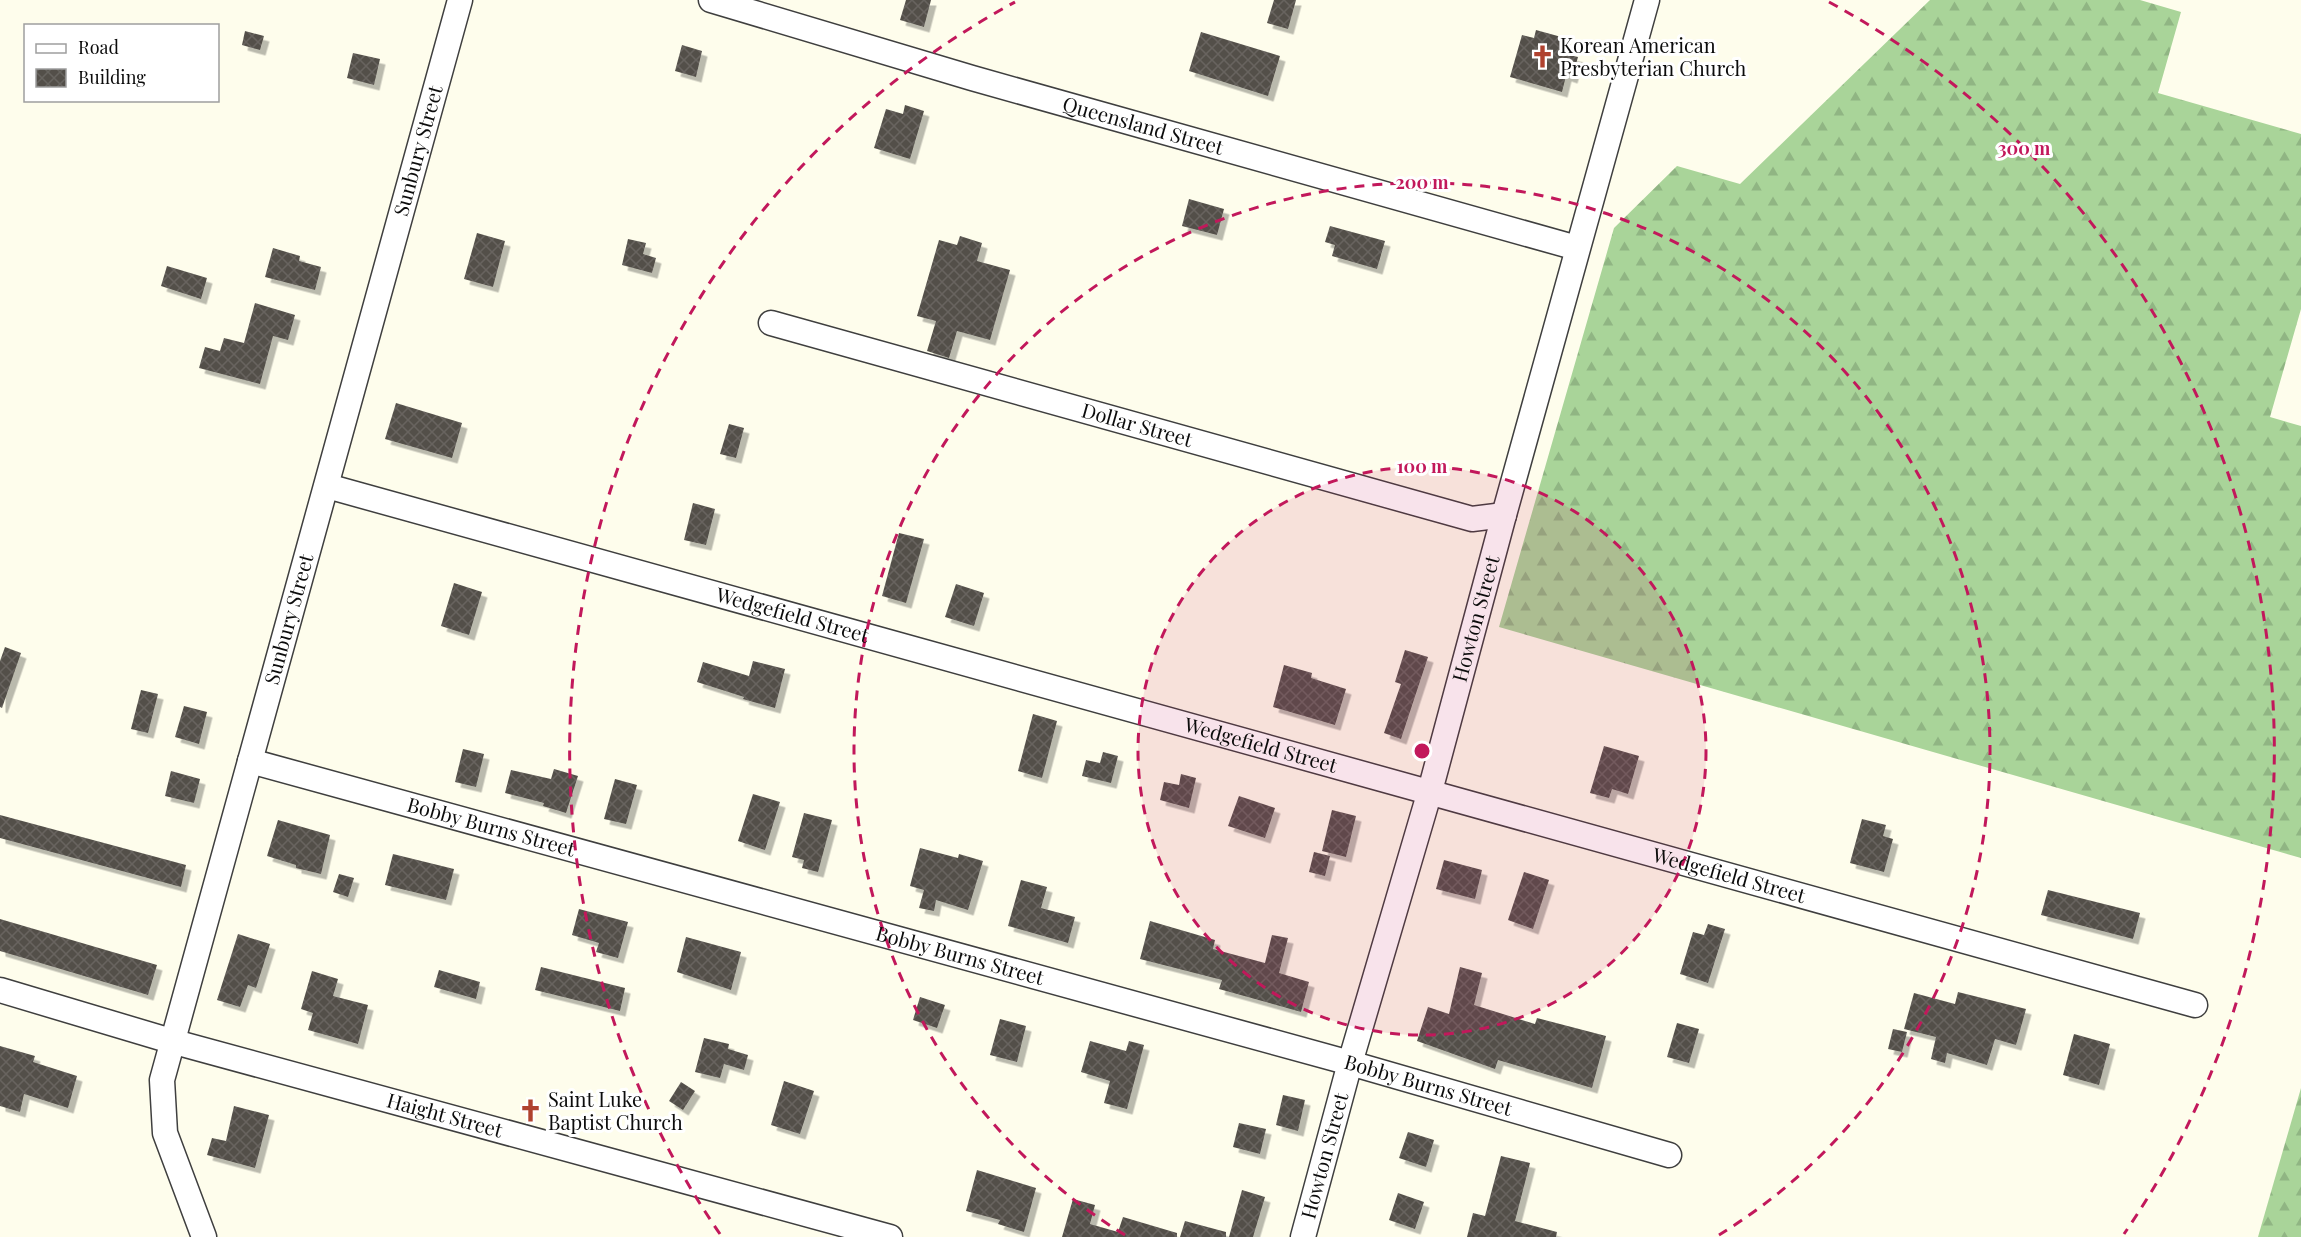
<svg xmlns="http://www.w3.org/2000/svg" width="2301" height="1237" font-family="'Playfair Display',serif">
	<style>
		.forest { fill: url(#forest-firs) }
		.building { fill: url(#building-cross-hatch); filter: url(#shadow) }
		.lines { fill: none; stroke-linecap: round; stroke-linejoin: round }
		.minor-casing { stroke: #3f3f3f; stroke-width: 27 }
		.minor { stroke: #fff; stroke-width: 24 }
		.ring { fill: none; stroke: #c2185b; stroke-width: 3; stroke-dasharray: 10 8 }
		.labels { text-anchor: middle; stroke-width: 6; stroke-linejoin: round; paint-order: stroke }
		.poi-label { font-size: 20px; fill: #0c0c0c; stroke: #fff; text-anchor: start }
		.street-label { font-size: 20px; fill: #0c0c0c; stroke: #fff }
		.centre { fill: #c2185b; stroke: #fff; stroke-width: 3 }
		.ring-label { font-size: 18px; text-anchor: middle; font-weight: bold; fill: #c2185b; stroke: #fff; stroke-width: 6; stroke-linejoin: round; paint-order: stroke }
	</style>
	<defs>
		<pattern id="forest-firs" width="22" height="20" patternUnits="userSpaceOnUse" patternTransform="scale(1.5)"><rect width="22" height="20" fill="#a9d499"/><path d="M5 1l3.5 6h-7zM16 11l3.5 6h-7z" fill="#90b583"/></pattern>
		<pattern id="building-cross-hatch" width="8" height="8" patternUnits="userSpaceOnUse" patternTransform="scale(1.5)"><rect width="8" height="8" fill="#534f49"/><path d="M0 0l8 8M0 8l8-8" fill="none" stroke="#67645f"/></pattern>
		<filter id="shadow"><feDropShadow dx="5.5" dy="5.5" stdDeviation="0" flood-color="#0004"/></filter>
	</defs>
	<rect width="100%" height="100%" fill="#fefdec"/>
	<g class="forest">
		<path d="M1930,0h210l41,12 -23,81 143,41v175l-31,108 31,9v432l-802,-231 115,-399 63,-62 63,18z"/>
		<path d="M2301,1088v149h-43z"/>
	</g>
	<g class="building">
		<path d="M906,0h25l-7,27 -24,-7z"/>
		<path d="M1274,0h22l-8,29 -21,-6z"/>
		<path d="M1536,30l29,8 -4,15 17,4 -6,21 -6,-2 -4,16 -52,-15 12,-42 12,3z"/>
		<path d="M245,31l19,5 -4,14 -18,-5z"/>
		<path d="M1201,32l79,24 -12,40 -79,-25z"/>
		<path d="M682,45l20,6 -6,26 -21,-6z"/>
		<path d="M353,53l27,6 -6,26 -27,-7z"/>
		<path d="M905,105l19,6 -14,48 -36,-11 12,-39 17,5z"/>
		<path d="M1189,199l35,10 -7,26 -35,-9z"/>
		<path d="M1330,226l55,15 -8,28 -45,-13 3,-11 -10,-3z"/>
		<path d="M477,233l28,8 -12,46 -29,-8z"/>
		<path d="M960,236l22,7 -5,18 33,9 -20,70 -33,-9 -8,27 -22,-7 9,-30 -19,-5 22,-76 18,5z"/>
		<path d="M628,239l18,4 -3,11 13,4 -4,15 -30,-8z"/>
		<path d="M273,248l27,8 -1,5 22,6 -6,23 -50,-13z"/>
		<path d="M167,266l40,12 -6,21 -40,-13z"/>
		<path d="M255,303l40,12 -7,25 -15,-4 -13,48 -61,-16 6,-21 15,4 4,-13 20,5z"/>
		<path d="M396,403l66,20 -10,35 -67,-19z"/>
		<path d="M729,424l15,4 -8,30 -16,-4z"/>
		<path d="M693,503l22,6 -9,36 -22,-5z"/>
		<path d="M899,533l25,6 -18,64 -24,-7z"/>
		<path d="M454,583l28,9 -13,43 -28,-9z"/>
		<path d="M956,584l28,9 -10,33 -29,-9z"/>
		<path d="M5,647l16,6 -19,55 -2,-1v-46z"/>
		<path d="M1405,650l23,7 -27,82 -17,-6 17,-49 -6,-2z"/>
		<path d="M753,661l32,8 -10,39 -32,-9 1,-2 -47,-15 6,-20 46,14z"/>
		<path d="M1284,665l28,8 -1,5 35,11 -11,36 -62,-18z"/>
		<path d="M141,690l17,4 -10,39 -17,-4z"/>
		<path d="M184,706l23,6 -8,32 -24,-7z"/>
		<path d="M1033,714l24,7 -15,57 -24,-7z"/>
		<path d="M1604,746l35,10 -11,38 -16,-5 -3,9 -19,-5z"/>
		<path d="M463,749l21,5 -8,33 -21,-5z"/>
		<path d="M1103,752l15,4 -7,27 -29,-7 4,-16 14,3z"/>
		<path d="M554,769l24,7 -12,37 -23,-7 1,-3 -39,-10 6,-23 40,9z"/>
		<path d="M171,771l29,8 -6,24 -29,-7z"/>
		<path d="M1181,774l15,4 -7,30 -29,-8 4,-18 15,3z"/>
		<path d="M615,779l22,6 -11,39 -22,-5z"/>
		<path d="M753,794l27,8 -15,48 -27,-9z"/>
		<path d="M1239,796l36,12 -10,30 -37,-12z"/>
		<path d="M1332,810l24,6 -10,41 -24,-6z"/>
		<path d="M804,813l28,7 -14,52 -16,-4 2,-8 -12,-3z"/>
		<path d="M0,815l186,50 -5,22 -181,-49z"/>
		<path d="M1862,819l24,6 -3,11 10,3 -9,33 -34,-9z"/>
		<path d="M278,820l52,15 -9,39 -25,-6v-3l-29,-9z"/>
		<path d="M920,848l38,10 1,-4 24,7 -15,49 -32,-10 -2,11 -15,-3 5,-18 -14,-4z"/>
		<path d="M1314,852l16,4 -5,20 -16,-4z"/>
		<path d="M393,854l61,15 -8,31 -61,-15z"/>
		<path d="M1444,860l38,10 -7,29 -39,-10z"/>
		<path d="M1524,872l25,8 -16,49 -25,-9z"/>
		<path d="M339,874l15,4 -6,19 -15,-5z"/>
		<path d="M1021,880l26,7 -6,21 34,9 -7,26 -60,-17z"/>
		<path d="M2048,890l92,23 -7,26 -92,-24z"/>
		<path d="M579,909l49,13 -10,36 -22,-6 3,-9 -27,-8z"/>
		<path d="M0,919l157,46 -9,30 -148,-44z"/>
		<path d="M1150,921l65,19 -2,9 52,14 7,-28 16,3 -9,35 30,9 -8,30 -82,-23 3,-9 -82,-21z"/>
		<path d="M1708,924l17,5 -17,54 -28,-9 13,-42 11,3z"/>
		<path d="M238,934l32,10 -14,44 -8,-3 -8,22 -23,-7z"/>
		<path d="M686,937l55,15 -10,38 -54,-18z"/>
		<path d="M541,967l84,21 -5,23 -85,-21z"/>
		<path d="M1460,967l22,6 -8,32 61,19 2,-6 69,18 -14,52 -94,-28 -3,9 -78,-28 11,-34 21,7z"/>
		<path d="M439,970l41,12 -4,17 -42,-12z"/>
		<path d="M312,971l26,8 -5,17 35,9 -10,39 -50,-14 5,-17 -12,-4z"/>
		<path d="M1958,992l68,17 -10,36 -21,-6 -8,26 -40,-12 -2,10 -14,-4 5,-22 -32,-8 10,-36 41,11z"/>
		<path d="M920,997l25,8 -8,23 -24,-8z"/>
		<path d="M1000,1019l26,7 -9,36 -27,-7z"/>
		<path d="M1677,1023l22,6 -10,34 -22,-6z"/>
		<path d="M1893,1029l14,3 -5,20 -14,-3z"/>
		<path d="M2074,1034l36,10 -11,41 -36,-10z"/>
		<path d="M704,1038l25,6 -1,5 20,6 -4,15 -20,-6 -4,14 -25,-6z"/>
		<path d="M1090,1041l36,10 3,-10 15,4 -17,64 -23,-6 6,-22 -29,-9z"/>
		<path d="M0,1046l35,10 -2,6 44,14 -9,32 -44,-14 -4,18 -20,-6z"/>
		<path d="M784,1081l30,10 -14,43 -29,-9z"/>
		<path d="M681,1082l14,9 -12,19 -14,-9z"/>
		<path d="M1283,1095l22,5 -7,31 -22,-6z"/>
		<path d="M234,1106l35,9 -14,53 -48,-13 5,-17 14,3z"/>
		<path d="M1239,1123l27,6 -6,25 -27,-7z"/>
		<path d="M1408,1132l26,8 -8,27 -27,-9z"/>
		<path d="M1501,1156l29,7 -15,58 42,11 -1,5h-89l6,-24 12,3z"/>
		<path d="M977,1170l59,18 -12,44 -26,-8 2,-4 -34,-9z"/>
		<path d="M1242,1190l23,7 -12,40h-24z"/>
		<path d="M1398,1193l26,9 -9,27 -26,-9z"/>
		<path d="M1073,1199l22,6 -5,19 28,8 5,-15 54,16v4h-115z"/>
		<path d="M1185,1221l41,11v5h-46z"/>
	</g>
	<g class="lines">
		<defs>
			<g id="minor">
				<path id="s1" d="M711,0l261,78 605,170"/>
				<path id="s2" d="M771,323l701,196 32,-4"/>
				<path id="s3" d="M327,486l1868,519"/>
				<path id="s4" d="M250,761l1100,302 319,92"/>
				<path id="s5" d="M0,990l171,51 719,196"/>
				<path id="s6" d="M204,1237l-39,-104 -3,-53 298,-1080"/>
				<path id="s7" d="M1303,1237l47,-174 80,-272 74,-276 143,-515"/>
			</g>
		</defs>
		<use href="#minor" class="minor-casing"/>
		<use href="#minor" class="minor"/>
	</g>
	<circle cx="1422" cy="751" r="284" fill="#c2185b" fill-opacity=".12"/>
	<g class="ring">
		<circle cx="1422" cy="751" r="284"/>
		<path d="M1125 1235A568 568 0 1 1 1719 1235"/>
		<path d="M720 1234A852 852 0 0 1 1015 2M1829 2A852 852 0 0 1 2124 1234"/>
	</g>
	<defs>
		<symbol id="church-bare" viewBox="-9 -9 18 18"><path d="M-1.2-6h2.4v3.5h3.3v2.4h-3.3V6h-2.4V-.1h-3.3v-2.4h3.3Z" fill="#b0422f" stroke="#fff" stroke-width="2.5" paint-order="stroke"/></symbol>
	</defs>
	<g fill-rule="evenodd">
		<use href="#church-bare" x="1526" y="40" width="33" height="33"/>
		<use href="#church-bare" x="514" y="1094" width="33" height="33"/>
	</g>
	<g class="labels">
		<g class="poi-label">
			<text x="1560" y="53">Korean American<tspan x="1560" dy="23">Presbyterian Church</tspan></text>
			<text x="548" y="1107">Saint Luke<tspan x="548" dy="23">Baptist Church</tspan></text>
		</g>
		<g class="street-label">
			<text dy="7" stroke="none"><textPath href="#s1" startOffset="450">Queensland Street</textPath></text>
			<text dy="7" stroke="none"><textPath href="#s6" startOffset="1128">Sunbury Street</textPath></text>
			<text dy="7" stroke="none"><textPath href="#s2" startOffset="380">Dollar Street</textPath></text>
			<text dy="7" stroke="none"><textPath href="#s3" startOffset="483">Wedgefield Street</textPath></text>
			<text dy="7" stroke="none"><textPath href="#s6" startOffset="642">Sunbury Street</textPath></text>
			<text dy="7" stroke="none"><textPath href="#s7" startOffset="642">Howton Street</textPath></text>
			<text dy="7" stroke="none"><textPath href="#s3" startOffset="969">Wedgefield Street</textPath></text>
			<text dy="7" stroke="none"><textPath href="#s4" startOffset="250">Bobby Burns Street</textPath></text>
			<text dy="7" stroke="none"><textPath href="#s3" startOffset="1455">Wedgefield Street</textPath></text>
			<text dy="7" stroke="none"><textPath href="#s4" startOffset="736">Bobby Burns Street</textPath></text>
			<text dy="7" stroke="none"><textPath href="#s4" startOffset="1222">Bobby Burns Street</textPath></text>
			<text dy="7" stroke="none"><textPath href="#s5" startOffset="462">Haight Street</textPath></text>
			<text dy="7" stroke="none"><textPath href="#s7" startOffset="84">Howton Street</textPath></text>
		</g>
	</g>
	<circle cx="1422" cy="751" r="9" class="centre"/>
	<g class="ring-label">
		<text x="2024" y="155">300 m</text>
		<text x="1422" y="189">200 m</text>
		<text x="1422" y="473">100 m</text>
	</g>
	<rect x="24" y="24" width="195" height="78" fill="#ffffff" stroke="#9e9e9e" stroke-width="1.5"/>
	<rect x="36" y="44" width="30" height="9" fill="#ffffff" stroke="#9e9e9e" stroke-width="1.5"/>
	<text x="78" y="54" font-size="18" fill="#0c0c0c">Road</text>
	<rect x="36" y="69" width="30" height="18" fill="url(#building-cross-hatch)" stroke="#9e9e9e" stroke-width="1.5"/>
	<text x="78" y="84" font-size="18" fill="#0c0c0c">Building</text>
</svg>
